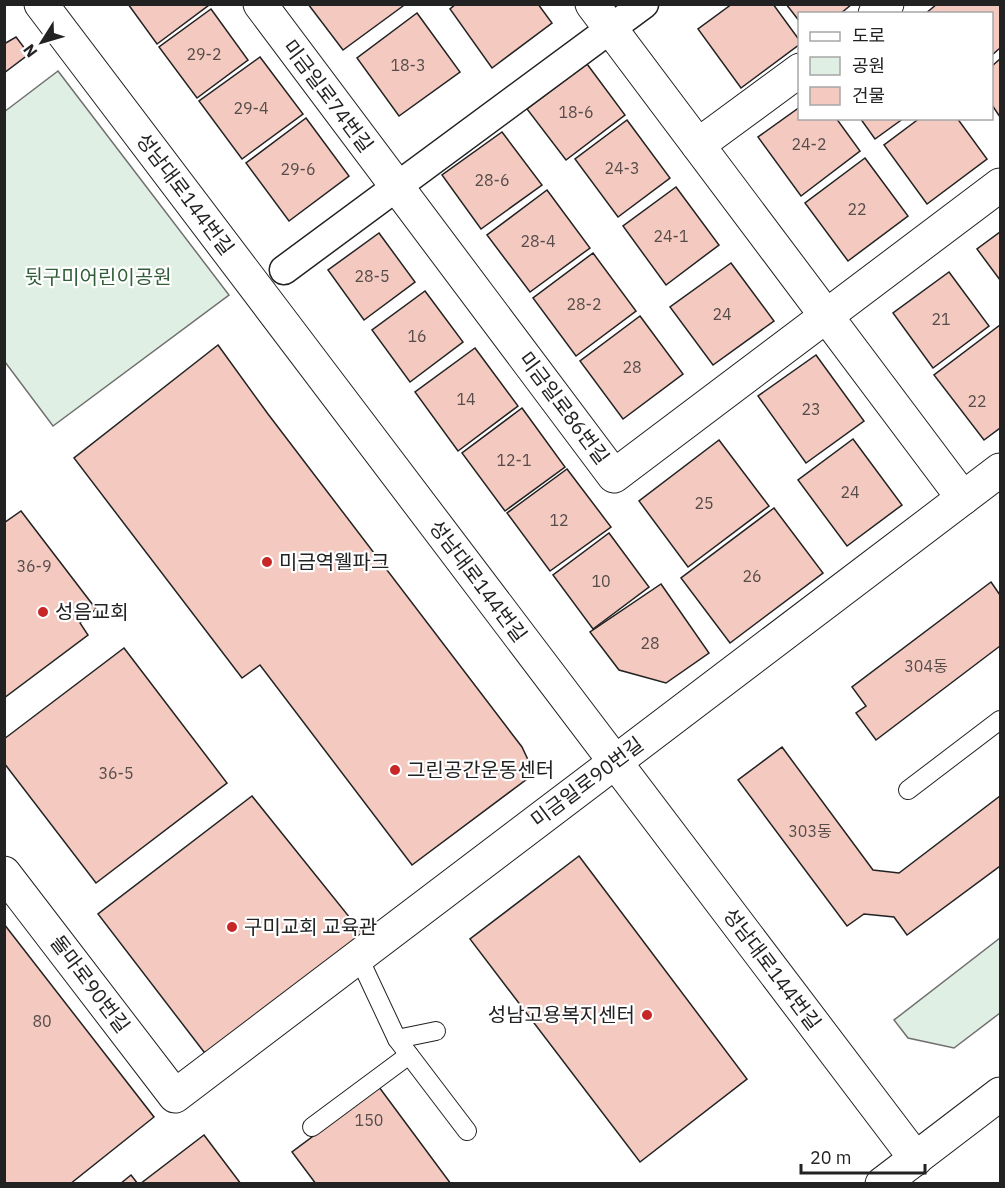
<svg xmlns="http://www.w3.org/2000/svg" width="1005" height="1188" font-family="'IBM Plex Sans','Noto Sans KR',sans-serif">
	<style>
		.green { fill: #e0efe3; stroke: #6f6f6f; stroke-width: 1.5 }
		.building { fill: #f3c9c0; stroke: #222; stroke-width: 1.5 }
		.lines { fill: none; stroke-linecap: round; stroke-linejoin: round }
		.service-casing { stroke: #222; stroke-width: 20 }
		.pedestrian-casing { stroke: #222; stroke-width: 31 }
		.minor-casing { stroke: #222; stroke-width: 35 }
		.tertiary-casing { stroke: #222; stroke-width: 35 }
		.primary-casing { stroke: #222; stroke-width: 35 }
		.service { stroke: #fff; stroke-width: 18 }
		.pedestrian { stroke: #fff; stroke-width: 28 }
		.minor { stroke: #fff; stroke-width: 33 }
		.tertiary { stroke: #fff; stroke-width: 33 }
		.primary { stroke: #fff; stroke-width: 33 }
		.poi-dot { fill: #c62828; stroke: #fff; stroke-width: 2 }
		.labels { text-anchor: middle; stroke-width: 4.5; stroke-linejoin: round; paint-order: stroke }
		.number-label { font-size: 16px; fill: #564c4a }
		.street-label { font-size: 20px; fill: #222; stroke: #fff }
		.park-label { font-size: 20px; fill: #2f5e38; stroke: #fff }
		.poi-label { font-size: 20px; fill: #222; stroke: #fff; text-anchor: start }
	</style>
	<rect width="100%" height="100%" fill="#fff"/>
	<g class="green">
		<path d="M58,71l171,224 -176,131 -48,-64 -1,-250z"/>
		<path d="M1000,938v75l-46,35 -46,-10 -14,-18z"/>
	</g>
	<g class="building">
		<path d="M128,4h81v1l-52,39z"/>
		<path d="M308,4h93l2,2 -60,44z"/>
		<path d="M456,4h82l14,19 -60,45 -42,-59z"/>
		<path d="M732,4h41l27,37v3l-59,44 -43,-59z"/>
		<path d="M786,4h66l-12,10h-40v8z"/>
		<path d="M937,4h63v44l-8,7v-41h-67z"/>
		<path d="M211,9l37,51 -51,38 -38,-51z"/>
		<path d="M417,13l43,59 -61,44 -42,-58z"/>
		<path d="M16,37l13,17 -25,19v-29z"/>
		<path d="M260,57l43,57 -61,45 -43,-58z"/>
		<path d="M1000,59v58l-8,-12v-39z"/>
		<path d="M587,64l38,51 -59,45 -39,-51z"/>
		<path d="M800,107v11h36l24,33 -59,45 -43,-59z"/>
		<path d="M306,118l43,58 -60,45 -43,-58z"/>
		<path d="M860,118h44l-29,21z"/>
		<path d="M920,118h37l30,41 -60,45 -43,-59z"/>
		<path d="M627,120l43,58 -52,39 -43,-58z"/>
		<path d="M502,132l40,53 -61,44 -39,-54z"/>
		<path d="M865,158l43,58 -60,45 -43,-58z"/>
		<path d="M676,187l43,58 -53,40 -43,-59z"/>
		<path d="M547,190l43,58 -60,44 -43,-57z"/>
		<path d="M1000,232v48l-23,-31z"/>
		<path d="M379,233l36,49 -51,38 -36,-50z"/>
		<path d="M593,253l43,58 -60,45 -43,-58z"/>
		<path d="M731,263l43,58 -61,44 -43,-58z"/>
		<path d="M949,272l40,54 -56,42 -40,-55z"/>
		<path d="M425,291l38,51 -53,40 -38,-52z"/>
		<path d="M640,316l43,58 -60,45 -43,-58z"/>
		<path d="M1000,325v103l-16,12 -50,-65z"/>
		<path d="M218,345l50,69 254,333 8,17 -3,15 -115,86 -152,-200 -18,13 -168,-220z"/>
		<path d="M475,348l43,58 -60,45 -43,-59z"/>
		<path d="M816,355l48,66 -58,42 -48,-67z"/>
		<path d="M522,408l43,59 -60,44 -43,-58z"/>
		<path d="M853,439l49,66 -55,41 -49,-66z"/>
		<path d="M719,440l50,66 -81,61 -49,-66z"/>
		<path d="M567,469l44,58 -61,44 -43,-58z"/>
		<path d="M774,508l49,65 -93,70 -49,-65z"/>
		<path d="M21,511l75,98 -16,14 8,12 -84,63v-175z"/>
		<path d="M609,533l40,54 -56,42 -40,-54z"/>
		<path d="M991,582l9,13v51l-124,94 -20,-27 10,-7 -14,-19z"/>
		<path d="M661,584l48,69 -43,30 -47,-13 -29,-38z"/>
		<path d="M124,648l103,135 -131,100 -92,-120v-24z"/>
		<path d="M782,747l91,123 26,3 101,-77v70l-93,69 -13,-18 -30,-3 -17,12 -109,-146z"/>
		<path d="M252,796l115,143 -147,113h-16l-106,-138z"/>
		<path d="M579,856l168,223 -107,83 -170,-223z"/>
		<path d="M4,924l150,193 -84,67h-66z"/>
		<path d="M379,1087l72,97h-135l-24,-32z"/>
		<path d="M204,1135l37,49h-101z"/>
		<path d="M131,1175l7,9h-18z"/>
	</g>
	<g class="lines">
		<defs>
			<g id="service">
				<path d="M908,790l92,-70"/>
				<path d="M359,958l38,81 70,92"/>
				<path d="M397,1039l39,-8"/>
				<path d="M312,1127l97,-72"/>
			</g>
			<path id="pedestrian" d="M284,270l360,-266"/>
			<g id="minor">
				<path d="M260,4l354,472 386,-291"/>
				<path d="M592,4l371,494"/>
				<path d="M875,14l12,-10"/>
				<path d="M698,145l102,-75"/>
				<path d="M4,873l171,223 825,-626"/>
			</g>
			<path id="tertiary" d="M41,4l875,1155"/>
			<path id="primary" d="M882,1184l118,-90"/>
		</defs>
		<use href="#service" class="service-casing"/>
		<use href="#pedestrian" class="pedestrian-casing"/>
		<use href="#minor" class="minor-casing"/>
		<use href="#tertiary" class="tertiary-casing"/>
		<use href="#primary" class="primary-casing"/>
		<use href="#service" class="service"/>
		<use href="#pedestrian" class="pedestrian"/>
		<use href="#minor" class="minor"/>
		<use href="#tertiary" class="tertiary"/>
		<use href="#primary" class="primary"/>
	</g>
	<g class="poi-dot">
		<circle cx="267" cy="562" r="6"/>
		<circle cx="43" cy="612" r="6"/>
		<circle cx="395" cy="770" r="6"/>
		<circle cx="232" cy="927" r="6"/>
		<circle cx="647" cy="1015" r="6"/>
	</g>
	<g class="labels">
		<g class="number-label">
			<text x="204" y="60">29-2</text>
			<text x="408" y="71">18-3</text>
			<text x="251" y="114">29-4</text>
			<text x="576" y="118">18-6</text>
			<text x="809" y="150">24-2</text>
			<text x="622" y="174">24-3</text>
			<text x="298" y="175">29-6</text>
			<text x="492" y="186">28-6</text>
			<text x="857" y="215">22</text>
			<text x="671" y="242">24-1</text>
			<text x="538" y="247">28-4</text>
			<text x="372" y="282">28-5</text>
			<text x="584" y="310">28-2</text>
			<text x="722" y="320">24</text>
			<text x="941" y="325">21</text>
			<text x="417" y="342">16</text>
			<text x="632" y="373">28</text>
			<text x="466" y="405">14</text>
			<text x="977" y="407">22</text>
			<text x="811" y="415">23</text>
			<text x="514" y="466">12-1</text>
			<text x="850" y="498">24</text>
			<text x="704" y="509">25</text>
			<text x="559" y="526">12</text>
			<text x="34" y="572">36-9</text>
			<text x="752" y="582">26</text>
			<text x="601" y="587">10</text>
			<text x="650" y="649">28</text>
			<text x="926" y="672">304동</text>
			<text x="116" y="779">36-5</text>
			<text x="810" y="837">303동</text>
			<text x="42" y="1027">80</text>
			<text x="369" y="1126">150</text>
		</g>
		<g class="street-label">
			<text transform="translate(328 96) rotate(53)" y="7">미금일로74번길</text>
			<text transform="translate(185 194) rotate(53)" y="7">성남대로144번길</text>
			<text transform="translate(564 408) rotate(53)" y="7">미금일로86번길</text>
			<text transform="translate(478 581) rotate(53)" y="7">성남대로144번길</text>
			<text transform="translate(587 782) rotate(-37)" y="7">미금일로90번길</text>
			<text transform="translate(772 969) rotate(53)" y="7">성남대로144번길</text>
			<text transform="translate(90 984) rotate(53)" y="7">돌마로90번길</text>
		</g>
		<g class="park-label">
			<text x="98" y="284">뒷구미어린이공원</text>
		</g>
		<g class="poi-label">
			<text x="279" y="569">미금역웰파크</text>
			<text x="55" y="619">성음교회</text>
			<text x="407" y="777">그린공간운동센터</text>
			<text x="244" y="934">구미교회 교육관</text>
			<text x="635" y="1022" text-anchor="end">성남고용복지센터</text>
		</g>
	</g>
	<rect width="1005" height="1188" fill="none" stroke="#222222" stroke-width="12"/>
	<rect x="798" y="12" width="195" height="108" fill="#ffffff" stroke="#a7a7a7" stroke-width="1.5"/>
	<rect x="810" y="32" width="30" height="9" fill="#ffffff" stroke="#a7a7a7" stroke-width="1.5"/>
	<text x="852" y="42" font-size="18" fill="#222222">도로</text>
	<rect x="810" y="57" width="30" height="18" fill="#e0efe3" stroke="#a7a7a7" stroke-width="1.5"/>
	<text x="852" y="72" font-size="18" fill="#222222">공원</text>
	<rect x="810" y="87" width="30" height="18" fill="#f3c9c0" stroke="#a7a7a7" stroke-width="1.5"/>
	<text x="852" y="102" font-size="18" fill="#222222">건물</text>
	<g transform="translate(42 42) rotate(233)" stroke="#ffffff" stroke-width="4.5" paint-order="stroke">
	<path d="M0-4.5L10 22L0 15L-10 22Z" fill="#222222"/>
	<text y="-9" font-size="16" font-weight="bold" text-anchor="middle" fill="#222222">N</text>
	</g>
	<path d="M801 1164v9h124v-9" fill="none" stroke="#222222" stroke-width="3"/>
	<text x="810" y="1164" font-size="18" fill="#222222" stroke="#ffffff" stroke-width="4.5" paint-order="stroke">20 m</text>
</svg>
